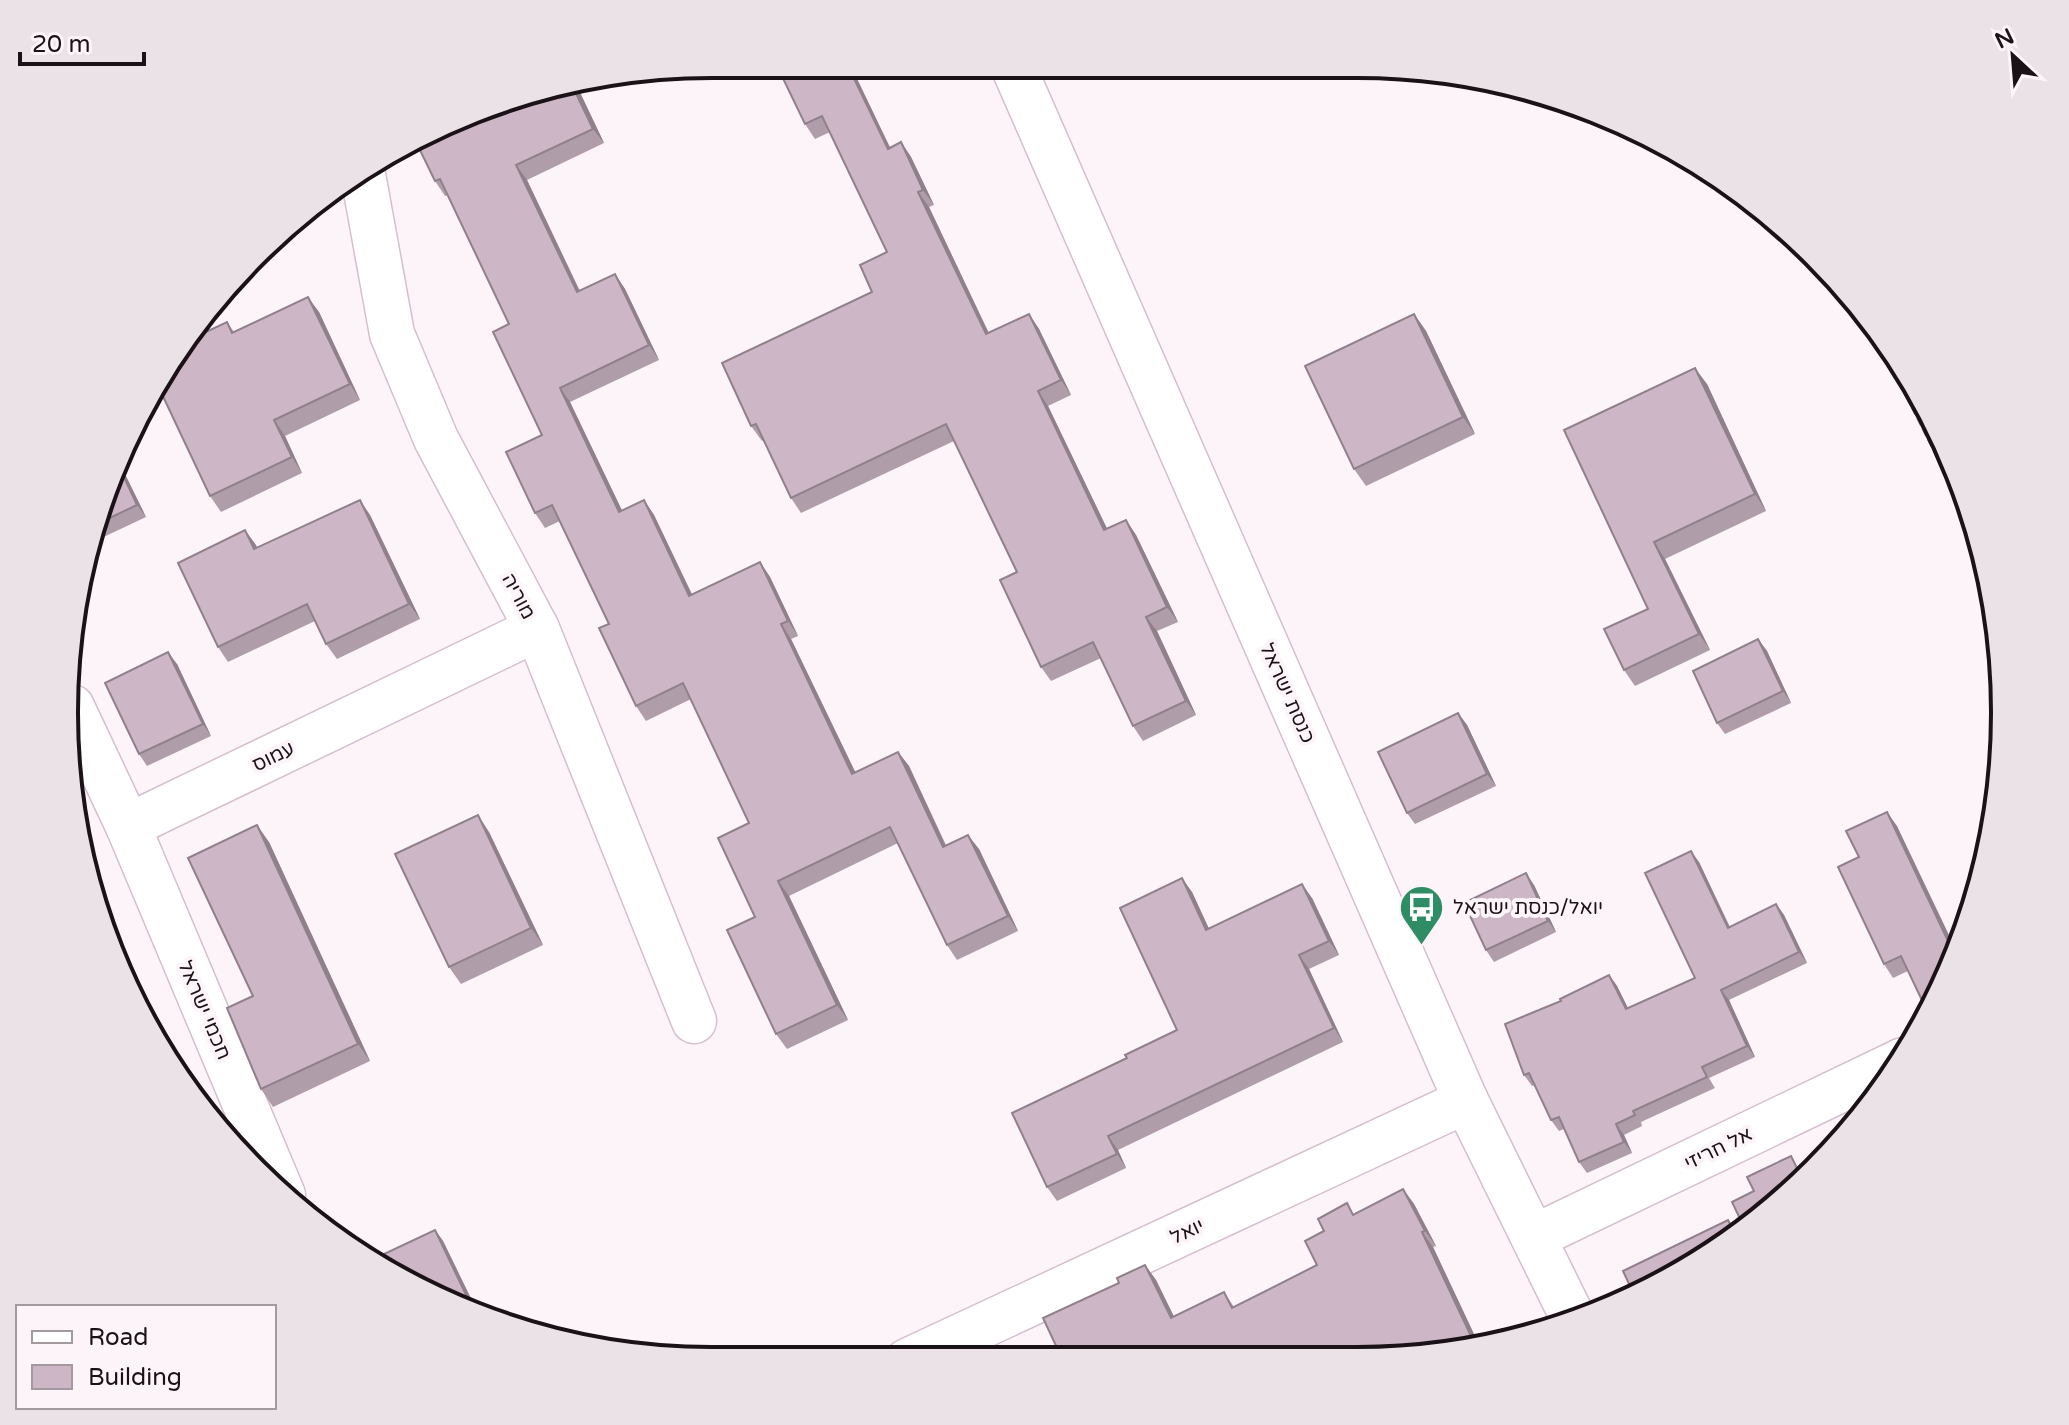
<svg xmlns="http://www.w3.org/2000/svg" width="2069" height="1425" font-family="'Varela Round',Heebo,sans-serif">
	<style>
		.lines { fill: none; stroke-linecap: round; stroke-linejoin: round }
		.minor-casing { stroke: #d5bfce; stroke-width: 47 }
		.path { stroke: #a9a0a6; stroke-width: 5; stroke-dasharray: 8 4; stroke-linecap: butt }
		.minor { stroke: #fff; stroke-width: 44 }
		.wall { fill: #b09daa }
		.shaded-wall { fill: #90808b }
		.building { fill: #cdb7c6; stroke: #90808b; stroke-width: 2 }
		.labels { text-anchor: middle; stroke-width: 8; stroke-linejoin: round; paint-order: stroke }
		.street-label { font-size: 20px; fill: #1a1217; stroke: #fdf4fa }
		.poi-label { font-size: 20px; fill: #1a1217; stroke: #fdf4fa; text-anchor: start }
		.rim { fill: none; stroke: #1a1217; stroke-width: 4 }
	</style>
	<rect width="100%" height="100%" fill="#fdf4fa"/>
	<g class="lines">
		<defs>
			<g id="minor">
				<path d="M1012,64l454,1037 107,217"/>
				<path d="M362,169l30,165 44,105 101,190 157,392"/>
				<path d="M72,707l56,119 409,-197"/>
				<path d="M128,826l155,369"/>
				<path d="M1534,1237l369,-177"/>
				<path d="M907,1361l559,-260"/>
			</g>
		</defs>
		<use href="#minor" class="minor-casing"/>
		<path class="path" d="M1870,321l106,211"/>
		<use href="#minor" class="minor"/>
	</g>
	<g class="wall">
		<path d="M720,64h34l-25,12z"/>
		<path d="M776,64l114,83 11,-5 10,15 23,48 -5,2 60,126 40,-19 10,15 32,66 -23,11 59,123 19,-9 10,15 42,87 -21,9 39,84 -53,26 -10,-15 -32,-68 -50,23 -10,-14 -24,-95 -63,-131 -153,72 -10,-15 -27,-58 -2,1 -11,-15 121,-134 15,-40 -57,-120 -15,7 -10,-15z"/>
		<path d="M575,82l29,61 -77,37 53,111 35,-17 10,15 34,71 -89,42 52,109 22,-11 10,15 38,79 68,-32 10,15 28,59 -7,3 64,133 43,-20 11,14 37,79 33,4 39,82 -61,29 -10,-15 -49,-102 -109,53 59,124 -61,29 -11,-15 -21,-117 -6,-94 -58,-124 -45,22 -10,-15 -27,-82 -49,-103 -15,7 -10,-15 7,-78 -33,-111 -61,-129 -3,1 -10,-15 109,-95z"/>
		<path d="M319,312l41,88 -75,36 17,37 -81,39 -11,-16 17,-174 7,10z"/>
		<path d="M1414,314l12,17 49,103 -109,52 -12,-17z"/>
		<path d="M1707,384l59,127 -101,48 45,91 -75,36 -11,-16 24,-61 -84,-179z"/>
		<path d="M117,458l29,59 -53,25 21,-78z"/>
		<path d="M370,515l50,104 -83,40 -11,-15 -11,-23 -87,41 -10,-15 27,-117 12,18z"/>
		<path d="M1758,639l9,12 24,52 -66,31 -8,-11z"/>
		<path d="M177,664l34,72 -64,30 -8,-12z"/>
		<path d="M1458,713l9,12 29,61 -81,38 -8,-11z"/>
		<path d="M1897,826l11,145 -15,7 -9,-14 -25,-107z"/>
		<path d="M489,832l54,113 -82,39 -12,-17z"/>
		<path d="M269,842l101,219 -97,46 -12,-18 -8,-93z"/>
		<path d="M1699,862l31,65 46,-23 8,11 23,48 -78,37 26,57 -46,21 6,10 -74,34 1,4 -18,9 8,18 -45,20 -8,-11 -15,-33 -5,2 -8,-11 -16,-35 -3,1 -8,-11 37,-74 48,-26 8,11 11,23 67,-31z"/>
		<path d="M1534,885l22,47 -62,30 -8,-12z"/>
		<path d="M1192,892l17,37 103,-31 27,57 -30,14 34,73 -225,108 8,18 -69,33 -10,-14 80,-129 50,-28z"/>
		<path d="M98,902l5,7 58,123 -5,2 -25,-34z"/>
		<path d="M1403,1189l11,15 22,42 -3,1 48,102 -125,12h-321l23,-11 61,-67 26,-18 11,15 18,37 50,-25 10,15 83,-42 37,-51z"/>
		<path d="M435,1230l8,11 34,70 -6,3 -7,-3z"/>
	</g>
	<g class="shaded-wall">
		<path d="M847,64h3l48,100 -10,-15z"/>
		<path d="M575,82l29,61 -11,-14 -22,-46z"/>
		<path d="M901,142l10,15 23,48 -11,-15z"/>
		<path d="M516,165l11,15 60,127 -10,-15z"/>
		<path d="M918,192l11,15 67,142 -10,-15z"/>
		<path d="M615,274l10,15 34,71 -10,-15z"/>
		<path d="M308,297l11,15 41,88 -10,-16z"/>
		<path d="M1029,314l10,15 32,66 -10,-15z"/>
		<path d="M1414,314l12,17 49,103 -12,-17z"/>
		<path d="M1695,368l12,16 59,127 -11,-17z"/>
		<path d="M560,388l10,14 60,125 -11,-15z"/>
		<path d="M1038,391l10,15 67,139 -11,-15z"/>
		<path d="M274,420l11,16 17,37 -10,-16z"/>
		<path d="M117,458l29,59 -9,-12 -21,-45z"/>
		<path d="M360,500l10,15 50,104 -11,-15z"/>
		<path d="M644,500l10,15 45,95 -10,-14z"/>
		<path d="M1126,520l10,15 42,87 -11,-15z"/>
		<path d="M245,530l11,15 9,19 -11,-15z"/>
		<path d="M1654,542l11,17 45,91 -11,-16z"/>
		<path d="M760,562l10,15 28,59 -10,-15z"/>
		<path d="M1146,617l11,14 39,84 -10,-14z"/>
		<path d="M781,624l10,15 72,149 -11,-14z"/>
		<path d="M1758,639l9,12 24,52 -8,-12z"/>
		<path d="M168,652l9,12 34,72 -8,-12z"/>
		<path d="M1458,713l9,12 29,61 -9,-12z"/>
		<path d="M898,752l11,14 44,96 -10,-15z"/>
		<path d="M1887,812l10,14 61,128 -2,4z"/>
		<path d="M478,815l11,17 54,113 -12,-17z"/>
		<path d="M257,825l12,17 101,219 -12,-17z"/>
		<path d="M968,835l11,14 39,82 -10,-15z"/>
		<path d="M1691,851l8,11 36,77 -7,-11z"/>
		<path d="M1526,873l8,12 22,47 -8,-11z"/>
		<path d="M1182,878l10,14 24,52 -10,-14z"/>
		<path d="M778,881l11,15 59,124 -11,-15z"/>
		<path d="M1302,884l10,14 27,57 -10,-14z"/>
		<path d="M98,902l5,7 58,123 -10,-14 -49,-104z"/>
		<path d="M1776,904l8,11 23,48 -8,-11z"/>
		<path d="M1299,955l10,14 34,73 -9,-14z"/>
		<path d="M1609,975l8,11 17,34 -8,-11z"/>
		<path d="M1721,990l8,10 26,57 -8,-11z"/>
		<path d="M1616,1124l8,11 8,18 -8,-11z"/>
		<path d="M1108,1136l10,14 8,18 -9,-14z"/>
		<path d="M1403,1189l11,15 22,42 -11,-15z"/>
		<path d="M435,1230l8,11 34,70 -9,-12z"/>
		<path d="M1422,1232l11,15 48,102h-4z"/>
		<path d="M1145,1265l11,15 26,53 -11,-15z"/>
	</g>
	<g class="building">
		<path d="M776,64h71l41,85 13,-7 22,48 -5,2 68,142 43,-20 32,66 -23,11 66,139 22,-10 41,87 -21,10 40,84 -53,25 -40,-84 -52,25 -41,-87 17,-8 -71,-148 -155,74 -35,-74 -5,2 -29,-63 150,-71 -12,-27 27,-13 -65,-136 -17,8z"/>
		<path d="M571,83l22,46 -77,36 61,127 38,-18 34,71 -89,43 59,124 25,-12 45,96 71,-34 28,59 -7,3 71,150 46,-22 45,95 25,-12 40,81 -61,29 -57,-118 -112,54 59,124 -61,29 -49,-104 28,-13 -37,-79 31,-15 -66,-140 -47,23 -37,-78 10,-4 -57,-119 -17,8 -29,-61 36,-17 -49,-103 16,-8 -69,-145 -5,2 -18,-37 127,-58z"/>
		<path d="M308,297l42,87 -76,36 18,37 -82,39 -50,-106 31,-51 36,-17 5,11z"/>
		<path d="M1414,314l49,103 -109,52 -49,-103z"/>
		<path d="M1695,368l60,126 -101,48 45,92 -75,36 -20,-41 44,-20 -84,-179z"/>
		<path d="M116,460l21,45 -40,19 17,-60z"/>
		<path d="M360,500l49,104 -83,40 -19,-40 -89,43 -40,-84 67,-33 9,19z"/>
		<path d="M1758,639l25,52 -66,32 -24,-52z"/>
		<path d="M168,652l35,72 -64,30 -34,-71z"/>
		<path d="M1458,713l29,61 -80,39 -29,-61z"/>
		<path d="M1887,812l69,146 -28,55 -27,-57 -17,8 -46,-97 21,-10 -13,-26z"/>
		<path d="M478,815l53,113 -82,39 -54,-113z"/>
		<path d="M257,825l101,219 -97,45 -34,-81 26,-12 -65,-138z"/>
		<path d="M1691,851l37,77 48,-24 23,48 -78,38 26,56 -45,21 5,10 -74,34 2,4 -19,9 8,18 -45,20 -20,-45 -8,3 -22,-47 -5,2 -19,-51 56,-23 -1,-2 49,-24 17,34 69,-31 -50,-105z"/>
		<path d="M1526,873l22,48 -62,29 -22,-47z"/>
		<path d="M1182,878l24,52 96,-46 27,57 -30,14 35,73 -226,108 9,18 -70,33 -35,-74 115,-55 -2,-3 52,-25 -57,-122z"/>
		<path d="M102,914l49,104 -5,2 -15,-20z"/>
		<path d="M1828,1155l-13,16 -73,52 -10,-21 22,-11 -7,-14 44,-21 7,14z"/>
		<path d="M1403,1189l22,42 -3,1 55,117 -121,12h-184l-5,-10 -22,10h-110l23,-11 -15,-32 76,-35 -2,-5 28,-13 26,53 53,-26 8,16 85,-43 -12,-24 19,-10 -6,-12 29,-16 6,12z"/>
		<path d="M1728,1220l5,10 -89,64 -9,3 -12,-26z"/>
		<path d="M435,1230l33,69 -7,4 5,9 -97,-51z"/>
	</g>
	<defs>
		<symbol id="bus-pin" viewBox="-11 -11 22 30"><path d="M0 17L-7.5 6A9.5 9.5 0 1 1 7.5 6Z" fill="#2f8d65" stroke="#fdf4fa"/><path d="M-5-6H5V4H4V6H2V4H-2V6H-4V4H-5ZM-3.5-4V0h7V-4ZM-3.5 1.2v1.5H-2V1.2ZM2 1.2v1.5H3.5V1.2Z" fill="#fff"/></symbol>
	</defs>
	<g fill-rule="evenodd">
		<use href="#bus-pin" x="1396" y="882" width="51" height="69"/>
	</g>
	<g class="labels">
		<g class="street-label">
			<text transform="translate(519 596) rotate(62)" y="7">מוריה</text>
			<text transform="translate(1288 693) rotate(66)" y="7">כנסת ישראל</text>
			<text transform="translate(273 756) rotate(-26)" y="7">עמוס</text>
			<text transform="translate(205 1010) rotate(67)" y="7">חכמי ישראל</text>
			<text transform="translate(1718 1148) rotate(-26)" y="7">אל חריזי</text>
			<text transform="translate(1187 1231) rotate(-25)" y="7">יואל</text>
		</g>
		<g class="poi-label">
			<text x="1453" y="914">יואל/כנסת ישראל</text>
		</g>
	</g>
	<path d="M0 0H2069V1425H0ZM712 78H1357A634 634 0 0 1 1991 712V713A634 634 0 0 1 1357 1347H712A634 634 0 0 1 78 713V712A634 634 0 0 1 712 78Z" fill="#ebe2e8" fill-rule="evenodd"/>
	<path class="rim" d="M712 78H1357A634 634 0 0 1 1991 712V713A634 634 0 0 1 1357 1347H712A634 634 0 0 1 78 713V712A634 634 0 0 1 712 78Z"/>
	<rect x="16" y="1305" width="260" height="104" fill="#fdf4fa" stroke="#a29a9f" stroke-width="2"/>
	<rect x="32" y="1331" width="40" height="12" fill="#ffffff" stroke="#a29a9f" stroke-width="2"/>
	<text x="88" y="1345" font-size="24" fill="#1a1217">Road</text>
	<rect x="32" y="1365" width="40" height="24" fill="#cdb7c6" stroke="#a29a9f" stroke-width="2"/>
	<text x="88" y="1385" font-size="24" fill="#1a1217">Building</text>
	<g transform="translate(2013 56) rotate(334)" stroke="#fdf4fa" stroke-width="6" paint-order="stroke">
	<path d="M0-6L14 30L0 20L-14 30Z" fill="#1a1217"/>
	<text y="-12" font-size="22" font-weight="bold" text-anchor="middle" fill="#1a1217">N</text>
	</g>
	<path d="M20 52v12h124v-12" fill="none" stroke="#1a1217" stroke-width="4"/>
	<text x="32" y="52" font-size="24" fill="#1a1217" stroke="#fdf4fa" stroke-width="6" paint-order="stroke">20 m</text>
</svg>
